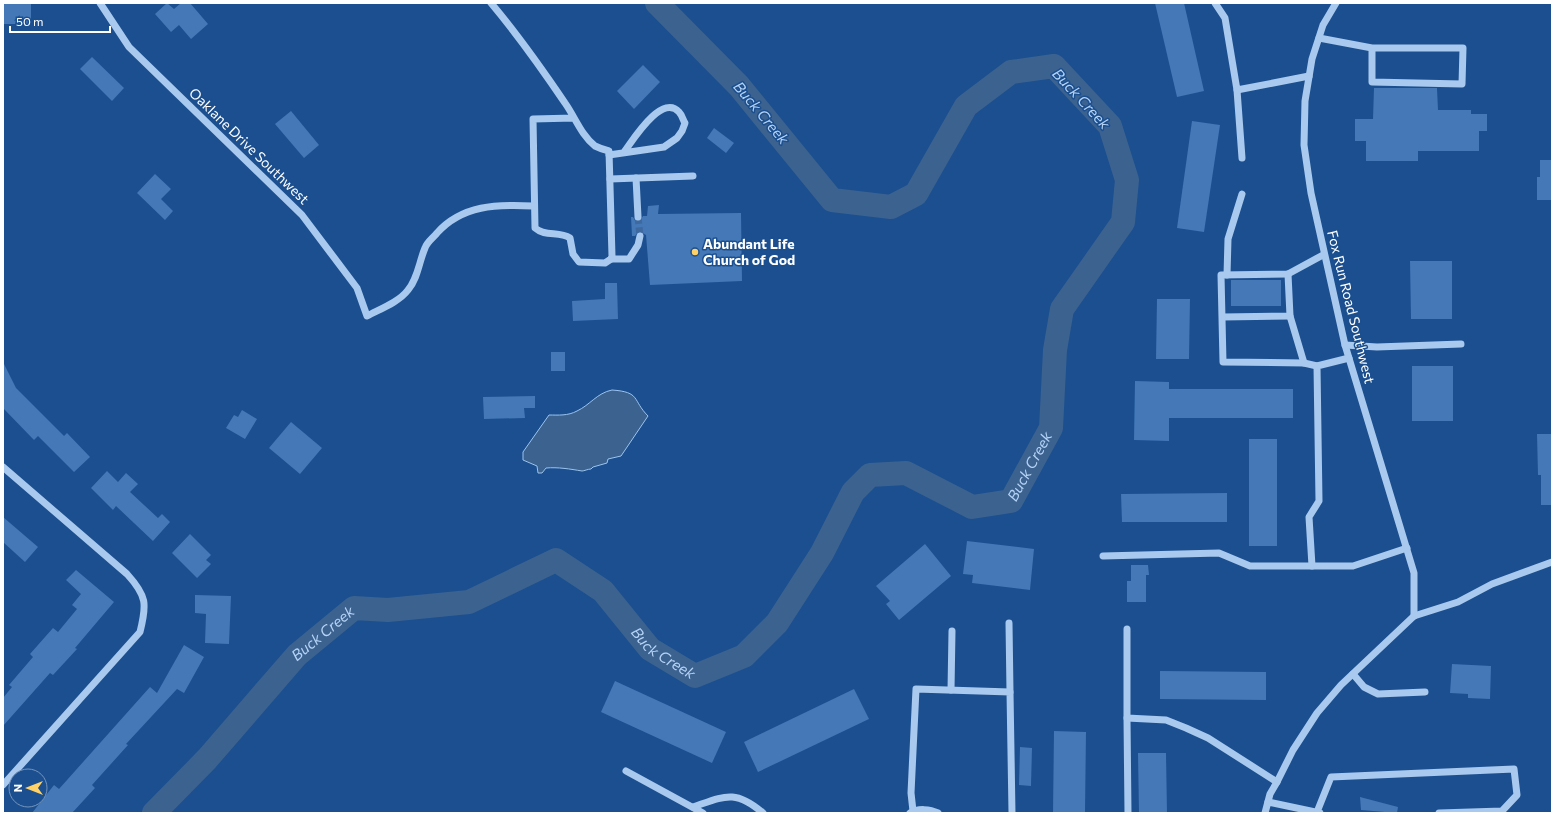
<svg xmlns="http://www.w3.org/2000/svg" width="1555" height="816" font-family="Commissioner,sans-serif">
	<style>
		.water { fill: #3c6290; stroke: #9cc4f0 }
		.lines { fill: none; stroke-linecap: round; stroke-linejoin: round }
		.river { stroke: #3c6290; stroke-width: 24 }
		.building { fill: #4478b7 }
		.minor-tunnel { stroke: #3d69a0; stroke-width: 7; stroke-dasharray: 7 3.5; stroke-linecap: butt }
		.minor { stroke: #a9c9ee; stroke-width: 7 }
		.poi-dot { fill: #ffd166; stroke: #1b4f8f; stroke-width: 1.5 }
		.labels { text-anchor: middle; stroke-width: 3; stroke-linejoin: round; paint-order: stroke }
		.street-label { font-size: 14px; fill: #fff; stroke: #1b4f8f }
		.poi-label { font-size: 14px; font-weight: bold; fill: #fff; stroke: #1b4f8f; text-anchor: start }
		.water-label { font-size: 15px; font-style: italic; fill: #b5d3f5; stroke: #1b4f8f }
	</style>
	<rect width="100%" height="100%" fill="#1b4f8f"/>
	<path class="water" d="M612,390c29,2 20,10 36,26l-27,40 -13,3 -1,4 -14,4 -2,2c-3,0 -7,2 -9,2 -12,-2 -24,-4 -36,-3l-4,5h-4l-1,-7 -14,-6v-8l26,-37c9,0 19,1 28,-4 13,-6 20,-18 35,-21z"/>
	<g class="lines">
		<path class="river" id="s1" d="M154,813l53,-54 90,-104 57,-47 34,2 81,-8 87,-42 47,31 47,58 45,27 49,-20 33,-33 45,-70 31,-61 17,-17 36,-2 66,34 39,-6 40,-73 4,-78 7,-41 61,-87 4,-42 -17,-54 -56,-60 -43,6 -45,34 -50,88 -25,13 -59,-7 -93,-114 -82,-83"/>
	</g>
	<g class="building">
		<rect x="3" y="3" width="28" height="21"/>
		<path d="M167,3l7,6 7,-6h9l18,21 -17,15 -12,-14 -8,7 -16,-18z"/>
		<path d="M1155,3h29l20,88 -27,6z"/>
		<path d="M92,57l32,31 -12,13 -32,-32z"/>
		<path d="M643,65l17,17 -26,27 -17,-18z"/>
		<path d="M1374,88h63l1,22h33v4h16v17h-8v20h-61v10h-52v-20h-11v-22h18z"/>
		<path d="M291,111l28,34 -15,13 -29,-34z"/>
		<path d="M1192,121l28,4 -16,107 -27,-4z"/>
		<path d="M714,128l20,15 -8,10 -19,-15z"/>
		<path d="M1540,160h12v40h-15v-23h3z"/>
		<path d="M155,174l16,15 -10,10 12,12 -8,9 -28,-27z"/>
		<path d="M659,205l-1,9 83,-1 1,68 -92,4 -4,-50 -7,-4 -4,5h-3l-1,-19h2l3,5 4,-1 3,-5h4l1,-10z"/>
		<path d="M1410,261h42v58h-41z"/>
		<rect x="1231" y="280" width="50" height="26"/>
		<path d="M605,283h12l1,36 -45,2 -1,-20 33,-2z"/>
		<path d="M1157,299h33l-1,60h-33z"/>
		<rect x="551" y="352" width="14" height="19"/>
		<path d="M3,362l13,26 48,48 3,-3 23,24 -16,15 -36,-36 -4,4 -31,-32z"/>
		<rect x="1412" y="366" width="41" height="55"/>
		<path d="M1135,381l34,1v7h124v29h-124v23l-35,-1z"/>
		<path d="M535,396v12h-11l1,10 -41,1 -1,-22z"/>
		<path d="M242,410l15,9 -12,20 -19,-11 8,-13 4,2z"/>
		<path d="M291,422l31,26 -22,26 -31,-26z"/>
		<path d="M1537,434h15v71h-11v-30h-3z"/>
		<rect x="1249" y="439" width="28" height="107"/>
		<path d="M107,471l11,11 8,-9 12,11 -8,8 28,26 4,-4 8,8 -17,19 -37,-35 -3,4 -22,-22z"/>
		<path d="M1227,493v29h-105l-1,-28z"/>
		<path d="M3,517l35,30 -13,15 -22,-20z"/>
		<path d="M190,534l21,21 -5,5 5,4 -14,14 -25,-25z"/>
		<path d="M967,541l67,8 -4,41 -58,-7 1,-8 -10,-1z"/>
		<path d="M925,544l26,32 -52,44 -13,-16 4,-3 -14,-15z"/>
		<path d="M1131,565h17l1,10h-3v27h-19v-21h4z"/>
		<path d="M76,570l38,32 -39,46 2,1 -24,26 -3,-2 -47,53v-28l9,-11 -3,-2 24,-28 -3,-3 23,-26 5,4 19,-23 -5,-4 9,-11 -15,-14z"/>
		<path d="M195,595l36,1 -2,48 -24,-1 1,-29 -11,-1z"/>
		<path d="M184,645l20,12 -20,36 -7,-4 -51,55 2,1 -36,40 3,3 -23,25h-40l22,-28 5,4 91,-102 7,6z"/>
		<path d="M1452,664l39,2 -1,33 -22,-1v-4l-18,-1z"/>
		<path d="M1160,671l106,1v28l-106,-1z"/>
		<path d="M615,681l111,51 -14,31 -111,-51z"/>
		<path d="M854,689l15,30 -111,53 -14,-30z"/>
		<path d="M1054,731l32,1 -1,81h-32z"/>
		<path d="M1020,747l12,1 -1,38 -12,-1z"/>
		<path d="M1138,753h28l1,60h-28z"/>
		<path d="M1360,797l38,10 -1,6 -36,-3z"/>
	</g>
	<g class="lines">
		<path class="minor-tunnel" d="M638,217l2,19"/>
		<g class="minor">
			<path d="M100,3l29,44 173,168 55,73 10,28c13,-7 32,-14 41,-26 10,-12 11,-28 17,-42 2,-6 8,-10 12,-15 25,-28 60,-29 96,-27"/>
			<path d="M491,3c27,32 51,66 74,100 10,14 16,32 30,43 4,2 10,4 14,5l3,105 -1,3 -6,4 -26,-1 -6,-8 -3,-16c-11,-7 -25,-1 -35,-10l-2,-109 41,-1"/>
			<path d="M1215,3l10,15 12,72 72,-14"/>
			<path d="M1336,3l-13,22 -11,34 -7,42 -1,44 7,48 34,152 69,228v43"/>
			<path d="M1319,38l53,10h91l-1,36 -90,-2v-34"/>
			<path d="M1237,90l5,68"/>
			<path d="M609,155l55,-8 13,-9 5,-7 3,-8c-2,-3 -3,-8 -6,-11 -17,-19 -46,28 -55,40"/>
			<path d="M636,178l2,39"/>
			<path d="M610,179l83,-3"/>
			<path d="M611,259h18l9,-14 2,-9"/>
			<path d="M1227,275l1,-36 14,-45"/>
			<path d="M1290,316l14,47"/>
			<path d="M1223,317l67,-1 -2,-42"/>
			<path d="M1345,345l32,2 84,-3"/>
			<path d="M1317,366l-13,-3 -81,-1 -2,-87 67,-1 35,-19"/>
			<path d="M3,467l124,107c20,22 20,30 13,58l-137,153"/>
			<path d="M1103,556l116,-3 31,13h103l54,-18"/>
			<path d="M1312,566l-3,-49 10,-16 -2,-135 32,-8"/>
			<path d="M1009,623l1,69"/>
			<path d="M1127,629v89l39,2 20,8 22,10 69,44"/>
			<path d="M1353,674l11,13 14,7 47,-2"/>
			<path d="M951,690l1,-59"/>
			<path d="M1127,718l1,95"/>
			<path d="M626,771l77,42"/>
			<path d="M1268,802l52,11"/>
			<path d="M693,807c32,-11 42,-18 70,6"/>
			<path d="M913,811l-2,-18 5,-104 94,3 2,121"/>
			<path d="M1317,812l14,-35 183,-8 3,26 -15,16 -63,2"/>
			<path d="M910,813c8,-5 20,-4 28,0"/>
			<path d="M1265,813l5,-19 7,-12 16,-32 24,-37 24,-28 73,-69 44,-14 34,-18 60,-22"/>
		</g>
	</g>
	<circle class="poi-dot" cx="695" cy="252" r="4"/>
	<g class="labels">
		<g class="street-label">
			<text transform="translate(249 146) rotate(44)" y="5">Oaklane Drive Southwest</text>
			<text transform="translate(1351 307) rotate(76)" y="5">Fox Run Road Southwest</text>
		</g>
		<g class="poi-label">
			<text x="703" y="249">Abundant Life<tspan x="703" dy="16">Church of God</tspan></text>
		</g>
		<g class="water-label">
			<text transform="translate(1081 99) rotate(47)" y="5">Buck Creek</text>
			<text transform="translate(761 113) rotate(50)" y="5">Buck Creek</text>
			<text dy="5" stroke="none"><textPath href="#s1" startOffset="1147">Buck Creek</textPath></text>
			<text dy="5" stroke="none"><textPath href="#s1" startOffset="247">Buck Creek</textPath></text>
			<text dy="5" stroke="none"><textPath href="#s1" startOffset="643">Buck Creek</textPath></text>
		</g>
	</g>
	<rect width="1555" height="816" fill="none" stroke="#ffffff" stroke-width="8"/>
	<g transform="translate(28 788) rotate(270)"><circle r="19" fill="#1b4f8f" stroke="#7695bc"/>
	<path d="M0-3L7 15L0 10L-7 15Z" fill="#ffd166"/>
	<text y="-6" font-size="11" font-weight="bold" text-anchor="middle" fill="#ffffff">N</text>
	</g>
	<path d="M10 26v6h100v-6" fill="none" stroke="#ffffff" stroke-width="2"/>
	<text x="16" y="26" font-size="12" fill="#ffffff" stroke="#1b4f8f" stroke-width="3" paint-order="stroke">50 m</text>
</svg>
